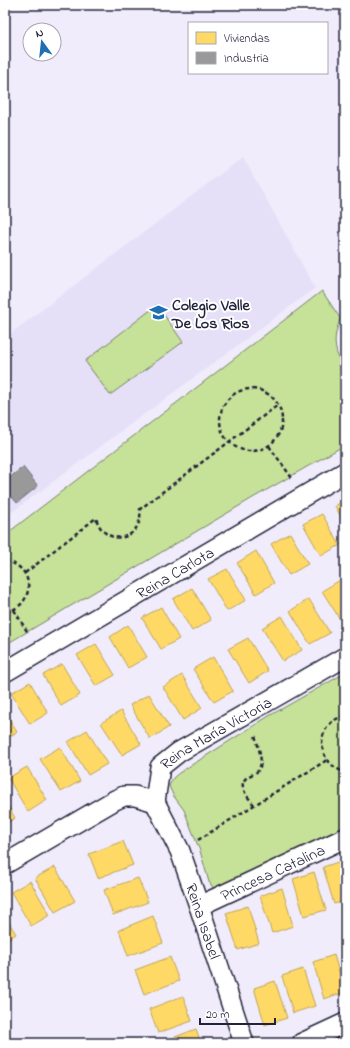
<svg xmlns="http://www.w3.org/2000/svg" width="350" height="1048" font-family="'Indie Flower',sans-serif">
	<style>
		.built { fill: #e6dff8 }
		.green { fill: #c6e198; stroke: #74826a }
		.homes { fill: #ffd966; stroke: #bda259 }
		.industry { fill: #999; stroke: #75757d }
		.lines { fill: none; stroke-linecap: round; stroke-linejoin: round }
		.minor-casing { stroke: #22223b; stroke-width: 22 }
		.path { stroke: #22223b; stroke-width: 2.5; stroke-dasharray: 4 3; stroke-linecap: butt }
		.minor { stroke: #fff; stroke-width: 19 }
		.labels { text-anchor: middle; stroke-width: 4; stroke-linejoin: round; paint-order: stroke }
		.poi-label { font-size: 16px; font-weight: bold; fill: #22223b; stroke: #fff; text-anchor: start }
		.street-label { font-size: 16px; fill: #22223b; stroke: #fff }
	</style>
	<rect width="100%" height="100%" fill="#f0ecfb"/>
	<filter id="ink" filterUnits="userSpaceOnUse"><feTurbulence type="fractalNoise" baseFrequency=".025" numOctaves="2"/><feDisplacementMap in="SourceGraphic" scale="8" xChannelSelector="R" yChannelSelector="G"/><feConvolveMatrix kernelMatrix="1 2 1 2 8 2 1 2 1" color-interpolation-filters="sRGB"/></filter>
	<g filter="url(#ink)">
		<path class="built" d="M243,157l72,131 -310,229v-179z"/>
		<g class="green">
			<path d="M322,291l18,27c-1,5 -3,10 -4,15 -3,13 2,27 9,37v75l-94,54 -246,146v-110z"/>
			<path d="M157,305l26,37 -73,53 -25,-34z"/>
			<path d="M345,673v158l-131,58 -5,-7 -9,-31 -16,-41 -11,-15 -4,-9 4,-8 6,-5 90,-57z"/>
		</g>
		<g class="homes">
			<path d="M345,500v24l-10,-18z"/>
			<path d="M322,514l18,31 -19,11 -18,-32z"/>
			<path d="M290,533l18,31 -19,11 -18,-31z"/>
			<path d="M256,551l18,32 -18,11 -19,-31z"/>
			<path d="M227,569l19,31 -19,11 -19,-32z"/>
			<path d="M342,579l3,6v38l-2,1 -21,-33z"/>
			<path d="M192,588l19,32 -19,11 -19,-32z"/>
			<path d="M309,599l21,34 -20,11 -20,-33z"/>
			<path d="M161,607l18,32 -18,10 -19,-31z"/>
			<path d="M282,616l20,34 -19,11 -21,-33z"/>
			<path d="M128,625l19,32 -19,11 -18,-31z"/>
			<path d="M248,638l20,33 -19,12 -21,-34z"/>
			<path d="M96,644l19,31 -19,11 -19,-31z"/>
			<path d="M213,657l20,34 -19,11 -21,-33z"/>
			<path d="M62,664l18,31 -19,11 -18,-31z"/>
			<path d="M182,675l20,33 -19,12 -20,-33z"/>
			<path d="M30,682l18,31 -18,11 -19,-31z"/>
			<path d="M149,694l20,33 -19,12 -20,-34z"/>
			<path d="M121,711l20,33 -19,11 -21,-32z"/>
			<path d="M5,712l12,20 -12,7z"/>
			<path d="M87,730l20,34 -19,11 -20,-33z"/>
			<path d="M60,747l20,34 -19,11 -21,-33z"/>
			<path d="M27,767l20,33 -19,12 -20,-34z"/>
			<path d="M5,801l10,17 -10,6z"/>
			<path d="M123,841l10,24 -35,13 -9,-24z"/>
			<path d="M344,860l1,3v38l-11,3 -11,-37z"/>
			<path d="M55,867l20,34 -20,11 -20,-34z"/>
			<path d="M314,872l12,38 -22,6 -11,-37z"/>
			<path d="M138,878l10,24 -35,13 -9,-25z"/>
			<path d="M30,881l20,34 -19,11 -20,-34z"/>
			<path d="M282,888l11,38 -21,7 -12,-37z"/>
			<path d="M248,906l11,37 -21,7 -12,-37z"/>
			<path d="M5,916l11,18 -11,7z"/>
			<path d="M153,916l10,27 -35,13 -9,-26z"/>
			<path d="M334,955l11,37 -21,7 -11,-37z"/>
			<path d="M170,957l9,24 -35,13 -9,-24z"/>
			<path d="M303,969l12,37 -22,7 -11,-37z"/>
			<path d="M275,981l12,37 -22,7 -11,-37z"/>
			<path d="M183,996l9,25 -34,12 -9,-24z"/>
			<path d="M196,1029l5,14h-39v-1z"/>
		</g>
		<path class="industry" d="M23,467l15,19 -21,17 -12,-14v-8z"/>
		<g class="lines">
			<defs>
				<g id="minor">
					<path id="s1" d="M5,672l340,-200"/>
					<path id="s2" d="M155,802l25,49 19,55 45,137"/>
					<path id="s3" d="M155,802l5,-35 19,-15 166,-95"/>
					<path d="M5,864l110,-64 9,-4h11l20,6"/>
					<path id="s4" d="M199,906l146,-68"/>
					<path d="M302,1043l43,-20"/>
				</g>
			</defs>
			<use href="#minor" class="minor-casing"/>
			<g class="path">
				<circle cx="251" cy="420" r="31"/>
				<path d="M269,446l23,32"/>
				<path d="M5,561c31,5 31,46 0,51"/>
				<path d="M25,573l71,-55c9,31 48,23 44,-9l138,-104"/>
				<path d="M14,610l14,23"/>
				<path d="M345,716c-30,6 -31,47 0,56"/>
				<path d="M254,805c-6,-8 -19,-21 -5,-29 4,-2 8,-3 10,-7 5,-8 -2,-26 -4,-34"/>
				<path d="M198,840l129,-80"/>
			</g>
			<use href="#minor" class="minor"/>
		</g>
	</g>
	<defs>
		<symbol id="school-bare" viewBox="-9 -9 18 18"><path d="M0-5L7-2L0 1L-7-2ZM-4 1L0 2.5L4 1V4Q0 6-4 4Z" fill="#1f6fb2" stroke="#fff" stroke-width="2.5" paint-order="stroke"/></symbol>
	</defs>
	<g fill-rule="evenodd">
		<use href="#school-bare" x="146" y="300" width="25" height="25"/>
	</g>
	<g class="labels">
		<g class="poi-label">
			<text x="172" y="310">Colegio Valle<tspan x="172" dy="18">De Los Rios</tspan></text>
		</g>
		<g class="street-label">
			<text dy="6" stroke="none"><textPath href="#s1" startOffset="197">Reina Carlota</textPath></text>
			<text dy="6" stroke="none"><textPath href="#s3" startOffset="101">Reina María Victoria</textPath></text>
			<text dy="6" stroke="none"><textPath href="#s4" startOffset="81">Princesa Catalina</textPath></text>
			<text dy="6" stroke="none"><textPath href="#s2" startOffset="129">Reina Isabel</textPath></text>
		</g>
	</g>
	<rect width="350" height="1048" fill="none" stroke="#fff" stroke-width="20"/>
	<rect x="10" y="10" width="330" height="1028" fill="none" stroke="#22223b" stroke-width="1.5" filter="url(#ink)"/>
	<rect x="188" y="22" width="140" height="52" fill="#ffffff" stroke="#a7a7b1"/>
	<rect x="196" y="32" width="20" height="12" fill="#ffd966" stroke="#a7a7b1"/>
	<text x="224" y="42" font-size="12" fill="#22223b">Viviendas</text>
	<rect x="196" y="52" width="20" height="12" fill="#999999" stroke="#a7a7b1"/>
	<text x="224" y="62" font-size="12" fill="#22223b">Industria</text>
	<g transform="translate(42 42) rotate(345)"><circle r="19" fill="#ffffff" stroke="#a7a7b1"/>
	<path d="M0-3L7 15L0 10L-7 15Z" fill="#1f6fb2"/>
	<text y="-6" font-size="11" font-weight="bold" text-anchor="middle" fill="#22223b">N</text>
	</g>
	<path d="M200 1018v6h75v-6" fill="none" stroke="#22223b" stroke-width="2"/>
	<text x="206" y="1018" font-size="12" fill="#22223b" stroke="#ffffff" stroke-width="3" paint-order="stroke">20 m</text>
</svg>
